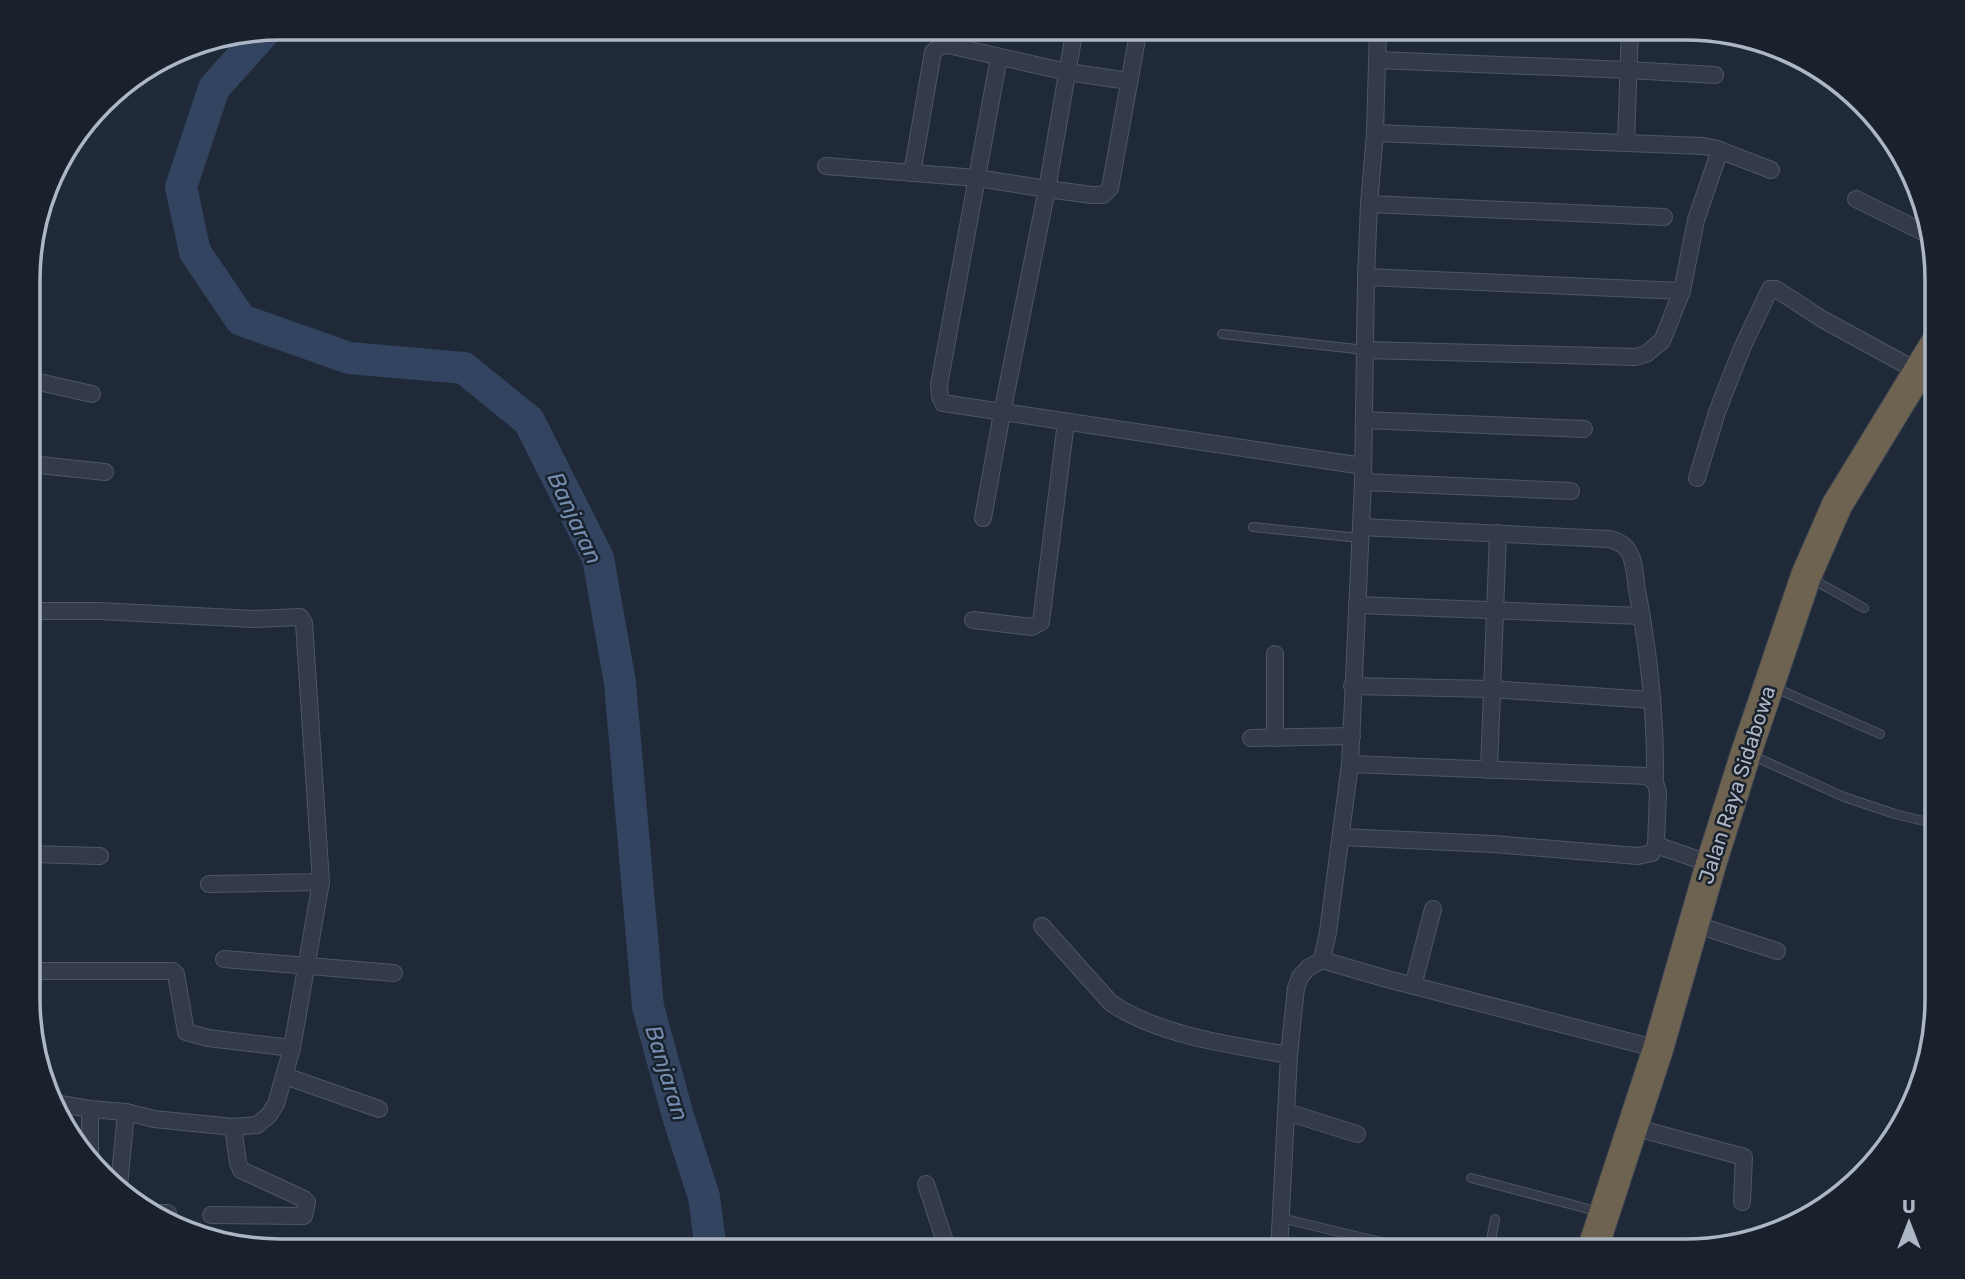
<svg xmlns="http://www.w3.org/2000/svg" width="1965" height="1279" font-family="Rubik,sans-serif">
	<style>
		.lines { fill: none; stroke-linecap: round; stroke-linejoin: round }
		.river { stroke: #324460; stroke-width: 32 }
		.lane-casing { stroke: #4e5663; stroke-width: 10 }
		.street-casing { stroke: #4e5663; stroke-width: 18 }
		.highway-casing { stroke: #3e4653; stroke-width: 32 }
		.lane { stroke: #333b48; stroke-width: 8 }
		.street { stroke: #333b48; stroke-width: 16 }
		.highway { stroke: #6e6350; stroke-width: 30 }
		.labels { text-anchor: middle; stroke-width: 5; stroke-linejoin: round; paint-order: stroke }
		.street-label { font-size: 21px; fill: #adb6c5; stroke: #19212d }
		.water-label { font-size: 23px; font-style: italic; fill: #748cae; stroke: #19212d }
		.rim { fill: none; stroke: #adb6c5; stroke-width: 3.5 }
	</style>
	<rect width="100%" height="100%" fill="#202938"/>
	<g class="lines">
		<path class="river" d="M265,31l-51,57 -33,99 14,65 46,68 108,38 115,10 65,53 69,137 22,125 28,324 30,109 26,81 7,54"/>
		<defs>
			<g id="lane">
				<path d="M1222,334l143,16"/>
				<path d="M1253,527l107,11"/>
				<path d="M1812,579l52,29"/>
				<path d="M1773,687l107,47"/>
				<path d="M1751,755l93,42 51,17 41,10"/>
				<path d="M1471,1178l129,34"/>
				<path d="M1281,1218l137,33"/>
				<path d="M1489,1251l6,-32"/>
			</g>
			<g id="street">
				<path d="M1075,28l-28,161 45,6h11l7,-7 29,-160"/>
				<path d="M1378,28l-3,105 -6,71 -3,73 -3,205 -13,282 -22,168 -6,28 65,19 271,70"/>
				<path d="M999,57l-60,328 1,11 3,7 420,63"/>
				<path d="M1377,60l252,10 86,5"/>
				<path d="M1375,133l328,13 11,2 57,22"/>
				<path d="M1626,143l4,-115"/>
				<path d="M826,166l151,12 70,11 -45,224 -19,105"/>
				<path d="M912,173l21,-121 7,-6 8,-1 119,27 62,9"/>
				<path d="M1856,199l71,35"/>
				<path d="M1369,204l295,13"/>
				<path d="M1366,277l316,14"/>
				<path d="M1365,350l271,7 10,-3 16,-13 20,-50 14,-71 24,-70"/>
				<path d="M30,380l62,14"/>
				<path d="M1364,420l220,9"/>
				<path d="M30,464l75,8"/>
				<path d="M1697,478l20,-66 25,-64 28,-59h6l46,30 97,53"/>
				<path d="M1363,482l208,9"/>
				<path d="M1361,527l248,12c7,2 14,4 18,10 8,10 8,29 10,41 12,63 19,128 18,192"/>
				<path d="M1357,605l285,11"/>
				<path d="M30,611h70l154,8 46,-2 4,6 17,259 -29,166 -16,56 -7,11 -12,10 -24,2 -79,-8 -28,-7 -36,-3 -36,-6"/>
				<path d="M973,620l59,7 9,-5 25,-200"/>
				<path d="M1352,686l139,3 160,11"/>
				<path d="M1251,738l101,-2"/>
				<path d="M1275,738v-84"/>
				<path d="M1350,764l297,12 8,6 3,10 -2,53 55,19"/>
				<path d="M1489,770l9,-237"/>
				<path d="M1341,837l153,7 144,12 14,-3 4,-8"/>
				<path d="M30,854l70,2"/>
				<path d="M209,884l112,-2"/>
				<path d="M1694,924l83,27"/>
				<path d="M1042,926l69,77c49,33 120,42 178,52"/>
				<path d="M224,959l170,14"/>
				<path d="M30,971h143l3,3 10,58 22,6 84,10"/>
				<path d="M1413,986l20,-77"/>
				<path d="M30,1009l2,28"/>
				<path d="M285,1076l94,33"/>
				<path d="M90,1109v47"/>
				<path d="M1287,1112l70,22"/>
				<path d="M1633,1127l111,30 -2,45"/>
				<path d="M926,1184l22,67"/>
				<path d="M119,1186l7,-74"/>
				<path d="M149,1213h19"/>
				<path d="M211,1215l93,1 3,-14 -3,-3 -63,-29 -3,-7 -5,-36"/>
				<path d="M1279,1251l10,-196 7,-67 4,-11 8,-9 14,-8"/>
			</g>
			<path id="highway" d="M1592,1251l66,-202 53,-185 35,-111 60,-177 31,-71 99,-162"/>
		</defs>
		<use href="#lane" class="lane-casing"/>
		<use href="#street" class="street-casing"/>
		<use href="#highway" class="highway-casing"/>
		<use href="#lane" class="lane"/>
		<use href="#street" class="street"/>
		<use href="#highway" class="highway"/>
	</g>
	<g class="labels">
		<g class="street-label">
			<text transform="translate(1737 785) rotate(-72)" y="7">Jalan Raya Sidabowa</text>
		</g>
		<g class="water-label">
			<text transform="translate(575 518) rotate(65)" y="8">Banjaran</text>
			<text transform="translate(667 1073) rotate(73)" y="8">Banjaran</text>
		</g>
	</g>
	<path d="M0 0H1965V1279H0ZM280 40H1685A240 240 0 0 1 1925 280V999A240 240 0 0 1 1685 1239H280A240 240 0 0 1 40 999V280A240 240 0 0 1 280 40Z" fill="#19212d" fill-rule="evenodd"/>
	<path class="rim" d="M280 40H1685A240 240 0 0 1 1925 280V999A240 240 0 0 1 1685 1239H280A240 240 0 0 1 40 999V280A240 240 0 0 1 280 40Z"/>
	<g transform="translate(1909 1223)" stroke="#19212d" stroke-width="5" paint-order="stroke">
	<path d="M0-5L12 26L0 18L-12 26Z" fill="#adb6c5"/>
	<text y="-10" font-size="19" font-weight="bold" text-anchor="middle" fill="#adb6c5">U</text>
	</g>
</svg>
